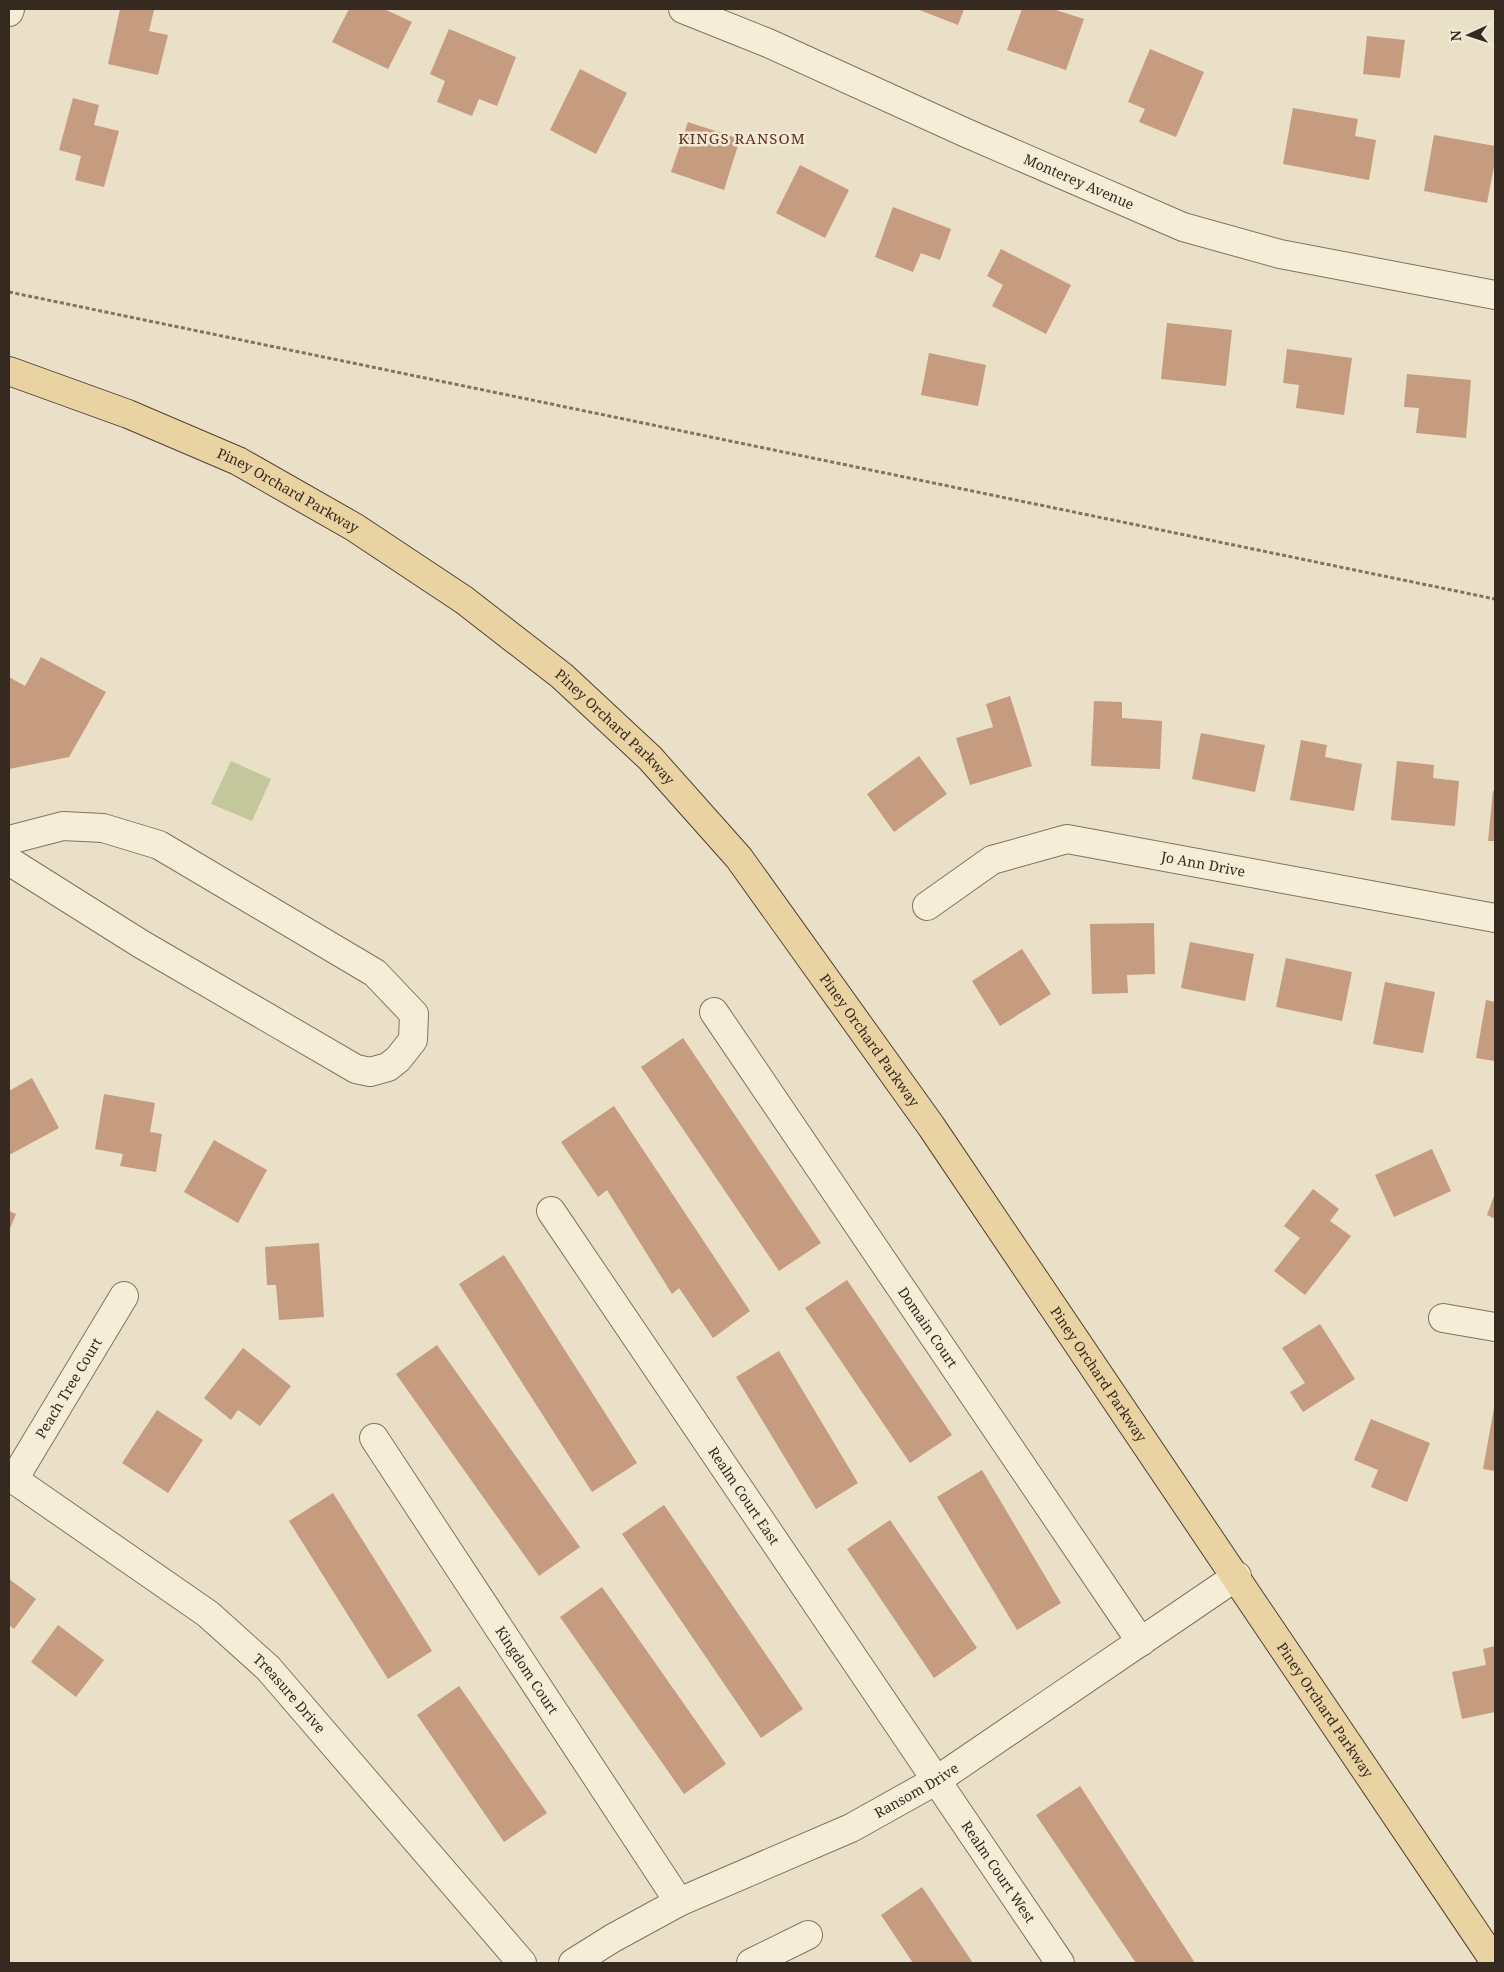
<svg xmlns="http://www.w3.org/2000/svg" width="1504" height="1972" font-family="'Noto Serif',serif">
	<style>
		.green { fill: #c3c79b }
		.building { fill: #c59c80 }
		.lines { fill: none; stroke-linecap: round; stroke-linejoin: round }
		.minor-casing { stroke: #84725e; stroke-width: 30 }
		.major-casing { stroke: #524131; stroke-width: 30 }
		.path { stroke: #84725e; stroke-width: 3; stroke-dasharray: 4 2.5; stroke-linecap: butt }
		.minor { stroke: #f6edd9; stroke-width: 28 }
		.major { stroke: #ead3a2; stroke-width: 28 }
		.labels { text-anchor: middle; stroke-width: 5; stroke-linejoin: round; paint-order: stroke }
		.street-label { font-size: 14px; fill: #362a20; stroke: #f2ead5 }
		.neighbourhood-label { font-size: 15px; letter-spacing: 1px; fill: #5e2f24; stroke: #f2ead5 }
	</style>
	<rect width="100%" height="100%" fill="#eadfc7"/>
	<path class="green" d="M231,761l40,18 -19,42 -41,-17z"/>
	<g class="building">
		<path d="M120,9l34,1 -5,21 19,4 -10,40 -50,-11z"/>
		<path d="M349,9h35l28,13 -24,47 -56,-27z"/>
		<path d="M917,9h47l-6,16z"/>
		<path d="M1022,9h31l31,10 -18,51 -59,-20z"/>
		<path d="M449,29l67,28 -19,49 -18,-7 -7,17 -35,-14 8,-21 -15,-7z"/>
		<path d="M1367,36l38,4 -5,38 -37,-4z"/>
		<path d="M1150,49l54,23 -28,65 -37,-15 6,-13 -17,-7z"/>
		<path d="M580,69l47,24 -31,61 -46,-24z"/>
		<path d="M73,98l26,7 -5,20 25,6 -15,56 -29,-7 6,-24 -22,-6z"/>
		<path d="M1293,108l65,11 -3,17 21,4 -7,40 -86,-16z"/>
		<path d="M688,122l52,17 -16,51 -53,-18z"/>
		<path d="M1434,135l61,11v15l-8,42 -63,-12z"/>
		<path d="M800,165l49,25 -24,48 -49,-25z"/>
		<path d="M893,207l58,22 -11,31 -19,-7 -8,19 -38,-15z"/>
		<path d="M1001,249l70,36 -25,49 -54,-28 11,-21 -16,-9z"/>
		<path d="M1167,323l65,7 -6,56 -65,-7z"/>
		<path d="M1287,349l65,9 -8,57 -48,-7 3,-23 -16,-2z"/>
		<path d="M929,353l57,12 -8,41 -57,-11z"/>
		<path d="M1407,374l64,6 -5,58 -50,-5 3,-25 -15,-1z"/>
		<path d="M41,657l65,35 -37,65 -60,12v-92l16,9z"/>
		<path d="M1010,696l22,70 -62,19 -14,-47 37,-11 -7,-23z"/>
		<path d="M1094,701l28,1v16l40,3 -2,48 -69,-3z"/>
		<path d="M1201,733l64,12 -10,47 -63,-13z"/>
		<path d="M1301,740l26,5 -2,12 37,7 -8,47 -64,-11z"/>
		<path d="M919,756l28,38 -53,38 -27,-38z"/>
		<path d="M1397,761l37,4 -1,13 26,3 -4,45 -64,-6z"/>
		<path d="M1493,791h2v50h-7z"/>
		<path d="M1154,923l1,51 -28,1 1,18 -36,1 -2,-70z"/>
		<path d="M1190,942l64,12 -9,47 -64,-13z"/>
		<path d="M1022,949l29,45 -51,32 -28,-45z"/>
		<path d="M1286,958l66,14 -10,49 -66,-14z"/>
		<path d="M1385,982l50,10 -12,61 -50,-9z"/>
		<path d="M1486,1000l9,2v59l-19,-3z"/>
		<path d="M683,1038l138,205 -42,28 -138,-204z"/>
		<path d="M32,1078l27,50 -50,27v-64z"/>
		<path d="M104,1094l51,9 -5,29 12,2 -6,38 -36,-6 3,-12 -28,-5z"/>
		<path d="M614,1106l136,205 -37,27 -34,-50 -7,6 -65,-104 -9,7 -37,-55z"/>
		<path d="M214,1140l53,30 -29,53 -54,-31z"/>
		<path d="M1432,1149l19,42 -57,26 -19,-42z"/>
		<path d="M1313,1189l26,20 -9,12 21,15 -46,59 -31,-24 26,-33 -16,-12z"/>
		<path d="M1495,1193v26l-8,-4z"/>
		<path d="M9,1211l7,3 -7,17z"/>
		<path d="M319,1243l5,74 -45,3 -3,-35h-9l-2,-38z"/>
		<path d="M504,1255l133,208 -45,29 -133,-208z"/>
		<path d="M847,1280l105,155 -42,28 -105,-155z"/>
		<path d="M1320,1324l35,55 -52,33 -13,-20 15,-9 -23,-35z"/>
		<path d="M437,1345l143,202 -41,29 -143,-202z"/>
		<path d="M243,1348l48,38 -31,40 -22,-16 -7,10 -27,-22z"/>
		<path d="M779,1351l79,132 -42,26 -80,-132z"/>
		<path d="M1494,1408h1v63l-12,-2z"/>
		<path d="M157,1410l46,30 -35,53 -46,-30z"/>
		<path d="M1371,1419l59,24 -23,59 -36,-15 7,-17 -24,-10z"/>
		<path d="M982,1470l79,133 -44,27 -80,-133z"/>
		<path d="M333,1493l99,158 -44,28 -99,-158z"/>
		<path d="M664,1505l139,204 -42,29 -139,-204z"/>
		<path d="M890,1520l87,128 -43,30 -87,-129z"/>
		<path d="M9,1579l27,20 -22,30 -5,-4z"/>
		<path d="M602,1587l124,177 -42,30 -124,-177z"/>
		<path d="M58,1625l46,35 -28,37 -45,-35z"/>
		<path d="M1495,1646v66l-33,7 -10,-47 34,-7 -3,-16z"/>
		<path d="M459,1686l88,127 -43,29 -87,-127z"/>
		<path d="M1080,1786l115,177h-59l-100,-148z"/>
		<path d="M922,1887l51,76h-60l-32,-48z"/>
	</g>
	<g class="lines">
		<defs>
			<g id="minor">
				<path id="s1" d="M683,9l85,34 196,89 219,95 97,27 215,41"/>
				<path d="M9,12l1,-3"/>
				<path d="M9,840l54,-14 40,2 56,17 216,128 39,41 -1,26 -15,19 -10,8 -18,5 -14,-3 -215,-125 -132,-83"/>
				<path id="s2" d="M927,906l65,-46 75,-21 428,79"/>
				<path id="s3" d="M714,1012l427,630"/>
				<path id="s4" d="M551,1211l509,752"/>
				<path d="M1443,1318l52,9"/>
				<path id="s5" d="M374,1438l305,464"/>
				<path id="s6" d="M9,1476l199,138 60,54 254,295"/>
				<path id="s7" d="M14,1479l110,-183"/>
				<path id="s8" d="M573,1963l40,-25 66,-36 172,-74 86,-48 300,-204"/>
				<path d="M751,1963l57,-28"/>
			</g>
			<g id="major">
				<path id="s9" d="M9,371l119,43 110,47 116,66 110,73 98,76 88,82 89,100 192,268 564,836"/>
			</g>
		</defs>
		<use href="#minor" class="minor-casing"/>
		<use href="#major" class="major-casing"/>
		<path class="path" d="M9,292l1486,307"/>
		<use href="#minor" class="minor"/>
		<use href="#major" class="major"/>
	</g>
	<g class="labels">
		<g class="street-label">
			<text dy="5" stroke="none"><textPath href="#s1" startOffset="432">Monterey Avenue</textPath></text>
			<text dy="5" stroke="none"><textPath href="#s9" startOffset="304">Piney Orchard Parkway</textPath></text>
			<text dy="5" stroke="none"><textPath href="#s9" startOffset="709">Piney Orchard Parkway</textPath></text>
			<text dy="5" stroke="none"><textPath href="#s2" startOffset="296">Jo Ann Drive</textPath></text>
			<text dy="5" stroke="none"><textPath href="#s9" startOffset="1114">Piney Orchard Parkway</textPath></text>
			<text dy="5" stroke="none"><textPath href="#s3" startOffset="381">Domain Court</textPath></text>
			<text dy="5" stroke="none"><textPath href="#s9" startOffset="1519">Piney Orchard Parkway</textPath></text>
			<text dy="5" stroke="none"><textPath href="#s7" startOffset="106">Peach Tree Court</textPath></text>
			<text dy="5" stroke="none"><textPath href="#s4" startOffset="344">Realm Court East</textPath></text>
			<text dy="5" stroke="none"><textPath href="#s5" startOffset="278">Kingdom Court</textPath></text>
			<text dy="5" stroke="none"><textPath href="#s6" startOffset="356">Treasure Drive</textPath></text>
			<text dy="5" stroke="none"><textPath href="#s9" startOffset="1924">Piney Orchard Parkway</textPath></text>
			<text dy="5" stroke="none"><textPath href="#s8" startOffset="385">Ransom Drive</textPath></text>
			<text dy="5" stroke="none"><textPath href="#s4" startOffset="798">Realm Court West</textPath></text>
		</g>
		<g class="neighbourhood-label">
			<text x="742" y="144">KINGS RANSOM</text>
		</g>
	</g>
	<rect width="1504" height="1972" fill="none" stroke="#362a20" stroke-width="20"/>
	<g transform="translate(1469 35) rotate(267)" stroke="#f2ead5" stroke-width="4" paint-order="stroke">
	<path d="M0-4L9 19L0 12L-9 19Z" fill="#362a20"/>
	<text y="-8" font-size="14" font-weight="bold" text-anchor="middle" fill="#362a20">N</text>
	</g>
</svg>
